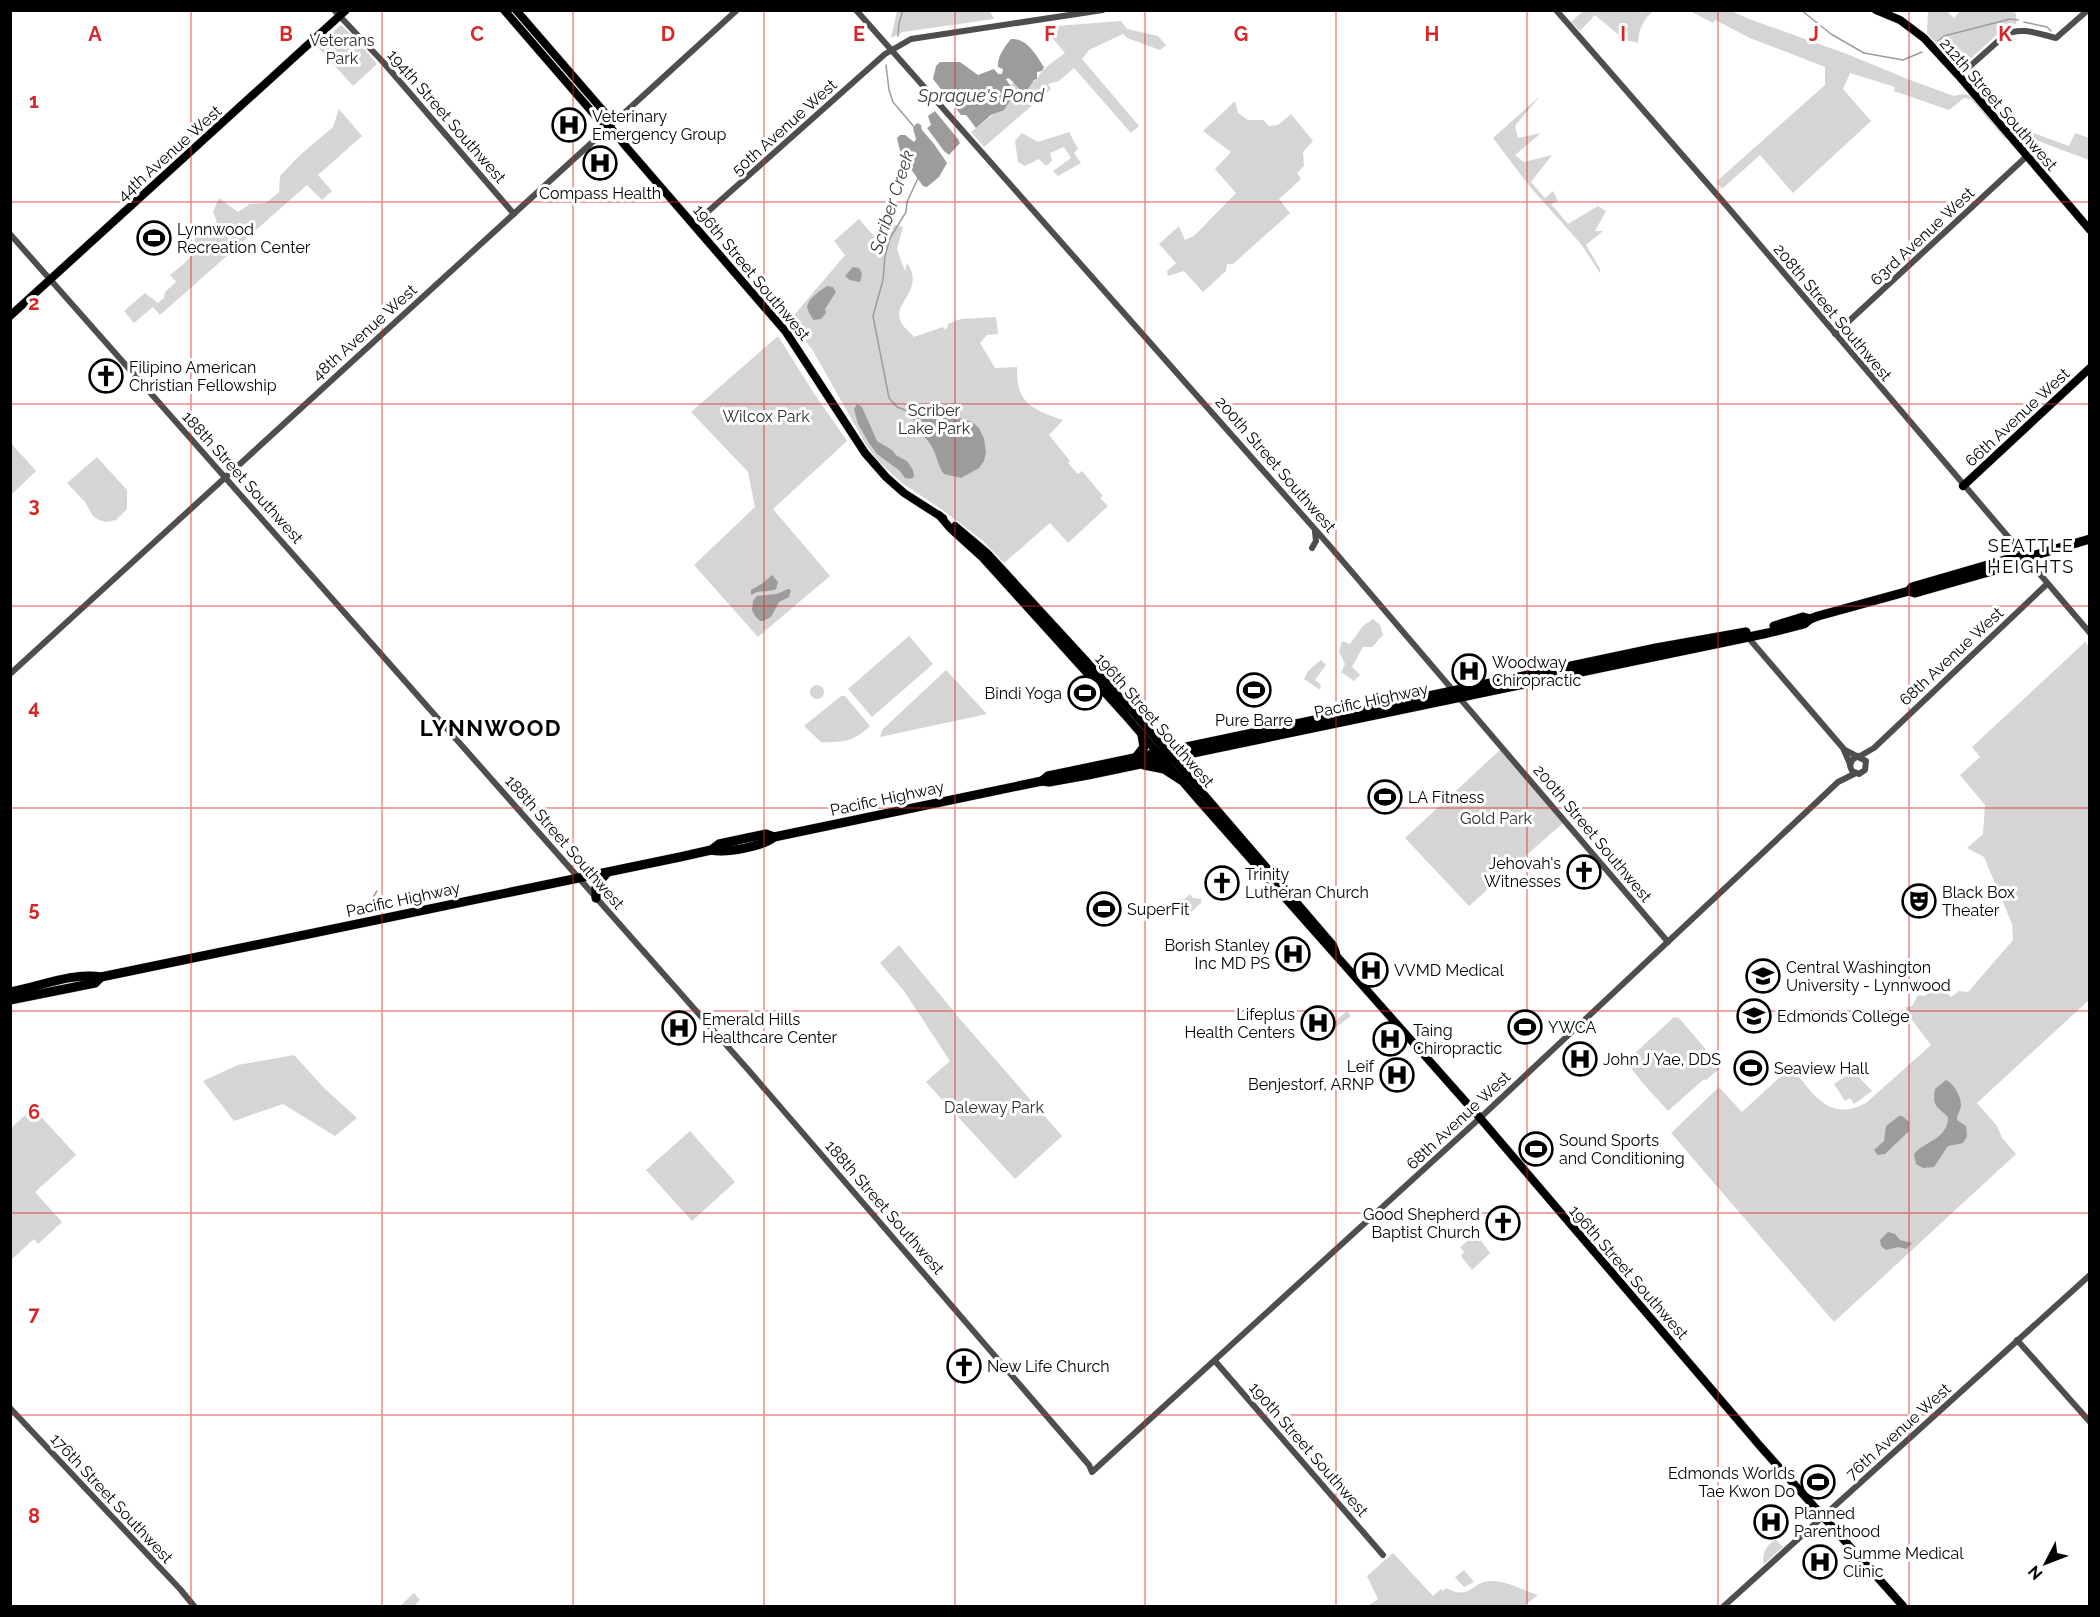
<svg xmlns="http://www.w3.org/2000/svg" width="2100" height="1617" font-family="Raleway,sans-serif">
	<style>
		.green { fill: #d5d5d5 }
		.water { fill: #9c9c9c }
		.lines { fill: none; stroke-linecap: round; stroke-linejoin: round }
		.stream { stroke: #9c9c9c; stroke-width: 1.5 }
		.major-casing { stroke: #dbdbdb; stroke-width: 9 }
		.highway-casing { stroke: #dbdbdb; stroke-width: 10 }
		.minor { stroke: #4e4e4e; stroke-width: 6 }
		.major { stroke: #000; stroke-width: 8 }
		.highway { stroke: #000; stroke-width: 9 }
		.grid { fill: none; stroke: #d62828; stroke-width: 1.5; stroke-opacity: 0.55 }
		.labels { text-anchor: middle; stroke-width: 6; stroke-linejoin: round; paint-order: stroke }
		.park-label { font-size: 16px; fill: #2c2c2c; stroke: #fff }
		.street-label { font-size: 16px; fill: #000; stroke: #fff }
		.poi-label { font-size: 16px; fill: #000; stroke: #fff; text-anchor: start }
		.water-label { font-size: 18px; font-style: italic; fill: #3d3d3d; stroke: #fff }
		.neighbourhood-label { font-size: 18px; letter-spacing: 1.5px; fill: #000; stroke: #fff }
		.district-label { font-size: 22px; font-weight: bold; letter-spacing: 1.5px; fill: #000; stroke: #fff }
		.grid-label { font-size: 20px; text-anchor: middle; font-weight: bold; fill: #d62828; stroke: #fff; stroke-width: 6; stroke-linejoin: round; paint-order: stroke }
	</style>
	<rect width="100%" height="100%" fill="#fff"/>
	<g class="green">
		<path d="M1639,10l2,3 4,-2h8c-10,9 -14,18 -15,32l-13,-3 -30,-25 -15,16 -9,-9 12,-11z"/>
		<path d="M897,11h93l4,8 -91,13 -12,6z"/>
		<path d="M1690,11h41l18,8 98,35 63,26 44,16 8,-2 9,1 36,42 -2,2 -34,-40 -7,-1 -15,12 -55,-19 1,-4 -45,-14 -7,16 28,32 -78,72 -33,-38 -38,34 -6,-7 109,-97v-18l-75,-29 -35,-18 -2,3z"/>
		<path d="M1928,11h19l7,7 6,-7h53l3,3v10l-12,1 -3,2 1,3 -43,39 -32,-36z"/>
		<path d="M1121,21l6,8 31,7 8,9 -6,5 -33,-12 -4,-4 -34,16 -7,9 57,67 -8,7 -57,-65 -15,13 -11,3 3,5 -67,58 -13,-15 37,-29 6,-11 -5,-6 5,-3 7,8 16,-12c5,-11 18,-18 28,-26l-22,-26z"/>
		<path d="M341,25l15,14 21,25 -24,22 -36,-40z"/>
		<path d="M1540,96l-25,30 3,12 23,-5 -26,22 9,7 28,-7 -21,27 14,16 8,-7 5,10 -7,3 17,20 30,-18 8,5 -11,20h8l-17,14 14,24v4l-19,-29 -50,-56 -38,-50z"/>
		<path d="M1235,101l3,12 10,7h15l6,6 9,-1 13,-11 22,27 -10,11 1,14 -7,7 4,6 -22,20 11,14 -57,51h-6l-1,7 -23,21 -19,-21 -16,5 -1,-5 9,-8 -17,-19 20,-18 6,14 9,-4 42,-43 -21,-24 16,-17 -28,-21z"/>
		<path d="M1989,103l12,7 13,16 55,20 6,-13 14,5v22l-75,-28z"/>
		<path d="M339,109l23,27 -44,39 14,16 -10,9 -15,-15 -147,130 -7,-8 -19,16 -10,-12 21,-18 13,10 6,-5 1,-6 11,-10 -6,-7c16,-13 25,-17 25,-39l8,-3 14,-11 -4,-10 6,-14 19,14 12,-8 16,-1 13,-11 1,-16 19,-20 34,-29z"/>
		<path d="M1069,132l9,17 -4,4 7,10 -23,13 -5,-5 18,-13 -7,-11 -14,6 2,8 -6,5 -7,-7 -14,7 -7,-4 -3,-21 7,-8 16,9z"/>
		<path d="M859,219l15,17 14,-13 15,4 -6,22 8,22 2,-8c19,27 -16,40 -6,59 2,5 9,10 13,15l29,-10 3,3 2,-6 13,-5 35,-2 2,17 -11,1 -7,8 15,25 22,-1c-1,36 14,42 46,53l-14,15 21,26 -2,2 10,11 4,-3 21,25 -3,2 8,8 -40,37 -18,-20 -46,40 -22,-23 -38,-29 -42,-28 -25,-23 -12,-17 -53,-94 -23,-28 56,-66 -11,-14z"/>
		<path d="M778,336l35,56 34,49 -74,68 57,67 -72,61 -64,-72 61,-58 -7,-35 -57,-60z"/>
		<path d="M10,442l26,29 -25,24 -1,-1z"/>
		<path d="M97,457l30,33v19l-11,11 -10,2 -7,-2 -6,-4 -8,-14 -18,-19z"/>
		<path d="M1373,619l7,6 3,10 -11,12h-9l-11,20 8,8 -6,6 -13,-9 4,-8 -6,-12 3,-11 8,3 13,-18z"/>
		<path d="M909,636l24,28 -61,53 -24,-28z"/>
		<path d="M2085,642l5,6 -1,352 -112,103 20,23 5,12 14,16 -182,168 -163,-189 48,-46 23,25 49,-45c22,26 37,56 75,36l65,-58 -25,-33v-5l6,-1 6,-11 7,1 10,-8 2,1 4,-3 10,11 8,-6 9,1 45,-52 -1,-16 -28,-67 -17,-9 16,-14 2,-29 -25,-30 20,-18 -8,-10z"/>
		<path d="M1321,660l5,5 -11,15 6,5 -1,5 -16,-11 4,-8z"/>
		<path d="M946,670l41,44 -107,23 2,-7z"/>
		<circle cx="817" cy="692" r="7"/>
		<path d="M841,696h4l25,30c-15,15 -28,17 -49,16l-17,-16z"/>
		<path d="M1501,749l63,73 -95,84 -64,-68z"/>
		<path d="M1190,894l3,4 8,1v4l-12,11 -7,-7 2,-2 -3,-3z"/>
		<path d="M899,945l61,74 102,117 -47,43 -89,-97 24,-21 -46,-70 -24,-28z"/>
		<path d="M1347,1011l4,5 -20,15 -3,-4z"/>
		<path d="M1674,1017l5,1 41,48 -1,3 -13,11 -2,-1 -36,32 -27,-30 -13,-17 4,-8z"/>
		<path d="M294,1055l31,34 32,29 -22,18 -52,-32 -49,17 -31,-40 35,-16z"/>
		<path d="M1853,1071l19,20 -18,13 -4,-6 -5,3 -11,-17z"/>
		<path d="M33,1108l43,47 -41,37 27,30 -24,22 -4,-5 -23,21v-132z"/>
		<path d="M690,1131l45,51 -43,39 -46,-51z"/>
		<path d="M1476,1234l14,19 -18,17 -11,-14 3,-4 -4,-5z"/>
		<path d="M1776,1540l7,7 -19,17c-3,-9 3,-21 12,-24z"/>
		<path d="M1393,1553l40,43 8,-7 2,2 3,-3c25,13 26,-7 45,-7 16,0 32,9 47,14l-14,11h-156l10,-7 -11,-23z"/>
		<path d="M1464,1570l10,12 -10,5 -9,-10z"/>
		<path d="M414,1593l6,7 -6,6h-14z"/>
	</g>
	<g class="water">
		<path d="M1011,39c16,-1 25,16 33,28l-2,4 -5,1v7l-3,1 -6,9 -7,2 -12,-13 -3,1 8,13 -2,6 -8,12 -13,5 -15,13 -10,-13h-5l-28,-36 3,-13 4,-4h20l18,13 16,-6 4,5h4l1,-5 -5,-2c-1,-10 7,-21 13,-28z"/>
		<path d="M935,111l23,28 2,4 -11,12 -5,-4 -17,-23 4,-3 -3,-9z"/>
		<path d="M917,123l4,2 1,5 12,14 13,19 -8,14 -12,10 -4,-1 -22,-31 -4,-17 3,-3h5l9,7 2,-3 -3,-11z"/>
		<path d="M853,267l6,1 3,6 -2,8 -10,-2 -5,-4z"/>
		<path d="M827,286l6,1 3,5 -11,17 1,4 -5,6 -8,1c-1,-4 -4,-6 -5,-10 -4,-9 12,-19 19,-24z"/>
		<path d="M857,404l5,3 15,34 15,9 5,6 10,5 6,9 1,7 -4,2 -5,-1 -5,-7 -23,-17 -8,-11 -11,-19 -4,-15z"/>
		<path d="M937,408l17,3 6,7 12,4 7,6 5,11 2,13 -2,9 -5,7 -18,10 -17,-4c-6,-8 -7,-18 -12,-27 -7,-15 -20,-12 -19,-34l5,-4z"/>
		<path d="M772,575l6,7 -2,7c-8,4 -17,0 -25,6v-5l12,-7z"/>
		<path d="M788,589l3,1 -2,7 -10,5 -8,15 -8,4h-3l-5,-5 -3,-6 1,-9 4,-5 20,-2z"/>
		<path d="M1946,1080c8,4 15,16 15,26 -1,5 -4,8 -4,14l9,6 1,10 -4,7 -15,3 -14,21 -11,1 -7,-4 -2,-10c12,-14 34,-15 34,-37 -11,-11 -16,-10 -13,-28z"/>
		<path d="M1899,1116h3l7,6v9l-24,23 -7,1 -4,-5 10,-9 2,-15z"/>
		<path d="M1888,1232l7,2 5,6 12,3 -6,6 -8,-2 -12,3 -5,-4 -1,-6z"/>
	</g>
	<g class="lines">
		<g class="stream">
			<path d="M1801,10l30,24 33,19 39,7 19,-8"/>
			<path d="M2024,22l23,5 4,4"/>
			<path d="M898,36l1,-13 4,-13"/>
			<path d="M1938,41l6,-5 66,-17 8,1"/>
			<path d="M886,65l3,25 4,12 22,26"/>
			<path d="M913,413l-16,-6 -8,-9 -16,-82 10,-36 2,-24 5,-18 16,-26 1,-10 11,-24"/>
			<path d="M357,913l2,-4 9,-4 9,-14"/>
		</g>
		<defs>
			<g id="major">
				<path d="M504,10l95,110 11,7"/>
				<path d="M516,10l90,104 4,13 18,22 158,183 79,121 21,24 18,16 39,25"/>
				<path d="M1876,10l24,10 24,18 35,38 131,154"/>
				<path d="M10,316l336,-306"/>
				<path d="M1963,486l127,-118"/>
				<path d="M939,515l11,13 33,30 142,157 76,88 279,315 280,328 143,160"/>
				<path d="M955,526l32,27 146,159 200,233 3,8"/>
			</g>
			<g id="highway">
				<path d="M1909,591l3,-4 103,-30 10,1"/>
				<path d="M1774,626l29,-9 7,2"/>
				<path d="M1137,756l7,-9 -2,-12"/>
				<path d="M1144,765l20,4 17,11"/>
				<path d="M1186,775l-3,-12 7,-9"/>
				<path d="M1042,781l6,-5 608,-128 90,-16"/>
				<path d="M711,850c15,3 51,-3 63,-13"/>
				<path d="M596,898v-13l11,-12"/>
				<path d="M10,992c29,-5 62,-20 91,-15l579,-120 31,-7 8,-6 47,-10 8,3 268,-56 7,1 39,-7 680,-142 36,-9 6,-5 8,-3 91,-25 6,2 105,-30 5,-5 65,-19"/>
				<path d="M10,1000l85,-17 6,-6"/>
			</g>
		</defs>
		<use href="#major" class="major-casing"/>
		<use href="#highway" class="highway-casing"/>
		<g class="minor">
			<path d="M334,10l49,52 131,152"/>
			<path d="M856,10l472,534 340,398"/>
			<path d="M1556,10l170,195 364,428"/>
			<path d="M1959,76l46,-41c16,-9 34,-1 51,3l32,-28"/>
			<path d="M694,224l191,-170 26,-15 192,-29"/>
			<path d="M10,234l741,839 300,348 38,44 3,7 388,-354 339,-318 19,-18 18,-9"/>
			<path d="M1835,334l192,-178"/>
			<path d="M1312,548l4,-7 -1,-9"/>
			<path d="M1746,635l97,113 7,16"/>
			<path d="M10,674l727,-664"/>
			<path d="M1845,750l21,11 -1,9 -6,4 -7,-3 -2,-5 2,-6 6,-4"/>
			<path d="M1860,756l14,-8 173,-164"/>
			<path d="M2017,1340l73,82"/>
			<path d="M1215,1361l168,194"/>
			<path d="M10,1408l170,181 14,17"/>
			<path d="M1724,1606l366,-331"/>
		</g>
		<use href="#major" class="major"/>
		<use href="#highway" class="highway"/>
	</g>
	<path class="grid" d="M191,10v1596M382,10v1596M573,10v1596M764,10v1596M955,10v1596M1145,10v1596M1336,10v1596M1527,10v1596M1718,10v1596M1909,10v1596M10,202h2080M10,404h2080M10,606h2080M10,808h2080M10,1011h2080M10,1213h2080M10,1415h2080"/>
	<defs>
		<symbol id="hospital-ring" viewBox="-11 -11 22 22"><circle r="9.5" fill="#fff" stroke="#000" stroke-width="1.5"/><path d="M-5-5h3v3.5h4V-5h3V5h-3V1.5h-4V5h-3Z" fill="#000"/></symbol>
		<symbol id="stadium-ring" viewBox="-11 -11 22 22"><circle r="9.5" fill="#fff" stroke="#000" stroke-width="1.5"/><path d="M0-5a6.5 5 0 1 0 0 10a6.5 5 0 1 0 0-10ZM-3.5-1.8h7v3.6h-7Z" fill="#000"/></symbol>
		<symbol id="church-ring" viewBox="-11 -11 22 22"><circle r="9.5" fill="#fff" stroke="#000" stroke-width="1.5"/><path d="M-1.2-6h2.4v3.5h3.3v2.4h-3.3V6h-2.4V-.1h-3.3v-2.4h3.3Z" fill="#000"/></symbol>
		<symbol id="theatre-ring" viewBox="-11 -11 22 22"><circle r="9.5" fill="#fff" stroke="#000" stroke-width="1.5"/><path d="M-5-5.5Q0-4 5-5.5V0Q5 5 0 6Q-5 5-5 0ZM-3.3-2.5H-1v1.5H-3.3ZM1-2.5H3.3v1.5H1ZM-2.8 1Q0 5.5 2.8 1Z" fill="#000"/></symbol>
		<symbol id="university-ring" viewBox="-11 -11 22 22"><circle r="9.5" fill="#fff" stroke="#000" stroke-width="1.5"/><path d="M0-5L7-2L0 1L-7-2ZM-4 1L0 2.5L4 1V4Q0 6-4 4Z" fill="#000"/></symbol>
	</defs>
	<g fill-rule="evenodd">
		<use href="#hospital-ring" x="550" y="106" width="38" height="38"/>
		<use href="#hospital-ring" x="581" y="144" width="38" height="38"/>
		<use href="#stadium-ring" x="135" y="219" width="38" height="38"/>
		<use href="#church-ring" x="87" y="357" width="38" height="38"/>
		<use href="#hospital-ring" x="1450" y="652" width="38" height="38"/>
		<use href="#stadium-ring" x="1235" y="671" width="38" height="38"/>
		<use href="#stadium-ring" x="1066" y="674" width="38" height="38"/>
		<use href="#stadium-ring" x="1366" y="778" width="38" height="38"/>
		<use href="#church-ring" x="1565" y="853" width="38" height="38"/>
		<use href="#church-ring" x="1203" y="864" width="38" height="38"/>
		<use href="#theatre-ring" x="1900" y="882" width="38" height="38"/>
		<use href="#stadium-ring" x="1085" y="890" width="38" height="38"/>
		<use href="#hospital-ring" x="1274" y="935" width="38" height="38"/>
		<use href="#hospital-ring" x="1352" y="951" width="38" height="38"/>
		<use href="#university-ring" x="1744" y="957" width="38" height="38"/>
		<use href="#university-ring" x="1735" y="997" width="38" height="38"/>
		<use href="#hospital-ring" x="1299" y="1004" width="38" height="38"/>
		<use href="#stadium-ring" x="1506" y="1008" width="38" height="38"/>
		<use href="#hospital-ring" x="660" y="1009" width="38" height="38"/>
		<use href="#hospital-ring" x="1371" y="1020" width="38" height="38"/>
		<use href="#hospital-ring" x="1561" y="1040" width="38" height="38"/>
		<use href="#stadium-ring" x="1732" y="1049" width="38" height="38"/>
		<use href="#hospital-ring" x="1378" y="1056" width="38" height="38"/>
		<use href="#stadium-ring" x="1517" y="1130" width="38" height="38"/>
		<use href="#church-ring" x="1484" y="1204" width="38" height="38"/>
		<use href="#church-ring" x="945" y="1347" width="38" height="38"/>
		<use href="#stadium-ring" x="1799" y="1463" width="38" height="38"/>
		<use href="#hospital-ring" x="1752" y="1503" width="38" height="38"/>
		<use href="#hospital-ring" x="1801" y="1543" width="38" height="38"/>
	</g>
	<g class="labels">
		<g class="park-label">
			<text x="342" y="46">Veterans<tspan x="342" dy="18">Park</tspan></text>
			<text x="934" y="416">Scriber<tspan x="934" dy="18">Lake Park</tspan></text>
			<text x="766" y="422">Wilcox Park</text>
			<text x="1496" y="824">Gold Park</text>
			<text x="994" y="1113">Daleway Park</text>
		</g>
		<g class="street-label">
			<text transform="translate(1999 104) rotate(49)" y="6">212th Street Southwest</text>
			<text transform="translate(447 116) rotate(49)" y="6">194th Street Southwest</text>
			<text transform="translate(784 127) rotate(-42)" y="6">50th Avenue West</text>
			<text transform="translate(169 153) rotate(-42)" y="6">44th Avenue West</text>
			<text transform="translate(1922 236) rotate(-43)" y="6">63rd Avenue West</text>
			<text transform="translate(752 272) rotate(50)" y="6">196th Street Southwest</text>
			<text transform="translate(1833 312) rotate(50)" y="6">208th Street Southwest</text>
			<text transform="translate(364 332) rotate(-42)" y="6">48th Avenue West</text>
			<text transform="translate(2017 417) rotate(-43)" y="6">66th Avenue West</text>
			<text transform="translate(1276 464) rotate(49)" y="6">200th Street Southwest</text>
			<text transform="translate(243 477) rotate(48)" y="6">188th Street Southwest</text>
			<text transform="translate(1951 656) rotate(-43)" y="6">68th Avenue West</text>
			<text transform="translate(1371 700) rotate(-12)" y="6">Pacific Highway</text>
			<text transform="translate(1155 720) rotate(49)" y="6">196th Street Southwest</text>
			<text transform="translate(887 798) rotate(-12)" y="6">Pacific Highway</text>
			<text transform="translate(1593 833) rotate(50)" y="6">200th Street Southwest</text>
			<text transform="translate(565 842) rotate(49)" y="6">188th Street Southwest</text>
			<text transform="translate(403 899) rotate(-12)" y="6">Pacific Highway</text>
			<text transform="translate(1458 1120) rotate(-43)" y="6">68th Avenue West</text>
			<text transform="translate(885 1207) rotate(49)" y="6">188th Street Southwest</text>
			<text transform="translate(1629 1272) rotate(49)" y="6">196th Street Southwest</text>
			<text transform="translate(1898 1431) rotate(-42)" y="6">76th Avenue West</text>
			<text transform="translate(1309 1449) rotate(49)" y="6">190th Street Southwest</text>
			<text transform="translate(112 1498) rotate(47)" y="6">176th Street Southwest</text>
		</g>
		<g class="poi-label">
			<text x="592" y="122">Veterinary<tspan x="592" dy="18">Emergency Group</tspan></text>
			<text x="600" y="199" text-anchor="middle">Compass Health</text>
			<text x="177" y="235">Lynnwood<tspan x="177" dy="18">Recreation Center</tspan></text>
			<text x="129" y="373">Filipino American<tspan x="129" dy="18">Christian Fellowship</tspan></text>
			<text x="1492" y="668">Woodway<tspan x="1492" dy="18">Chiropractic</tspan></text>
			<text x="1062" y="699" text-anchor="end">Bindi Yoga</text>
			<text x="1254" y="726" text-anchor="middle">Pure Barre</text>
			<text x="1408" y="803">LA Fitness</text>
			<text x="1561" y="869" text-anchor="end">Jehovah's<tspan x="1561" dy="18">Witnesses</tspan></text>
			<text x="1245" y="880">Trinity<tspan x="1245" dy="18">Lutheran Church</tspan></text>
			<text x="1942" y="898">Black Box<tspan x="1942" dy="18">Theater</tspan></text>
			<text x="1127" y="915">SuperFit</text>
			<text x="1270" y="951" text-anchor="end">Borish Stanley<tspan x="1270" dy="18">Inc MD PS</tspan></text>
			<text x="1786" y="973">Central Washington<tspan x="1786" dy="18">University - Lynnwood</tspan></text>
			<text x="1394" y="976">VVMD Medical</text>
			<text x="1295" y="1020" text-anchor="end">Lifeplus<tspan x="1295" dy="18">Health Centers</tspan></text>
			<text x="1777" y="1022">Edmonds College</text>
			<text x="702" y="1025">Emerald Hills<tspan x="702" dy="18">Healthcare Center</tspan></text>
			<text x="1548" y="1033">YWCA</text>
			<text x="1413" y="1036">Taing<tspan x="1413" dy="18">Chiropractic</tspan></text>
			<text x="1603" y="1065">John J Yae, DDS</text>
			<text x="1374" y="1072" text-anchor="end">Leif<tspan x="1374" dy="18">Benjestorf, ARNP</tspan></text>
			<text x="1774" y="1074">Seaview Hall</text>
			<text x="1559" y="1146">Sound Sports<tspan x="1559" dy="18">and Conditioning</tspan></text>
			<text x="1480" y="1220" text-anchor="end">Good Shepherd<tspan x="1480" dy="18">Baptist Church</tspan></text>
			<text x="987" y="1372">New Life Church</text>
			<text x="1795" y="1479" text-anchor="end">Edmonds Worlds<tspan x="1795" dy="18">Tae Kwon Do</tspan></text>
			<text x="1794" y="1519">Planned<tspan x="1794" dy="18">Parenthood</tspan></text>
			<text x="1843" y="1559">Summe Medical<tspan x="1843" dy="18">Clinic</tspan></text>
		</g>
		<g class="water-label">
			<text x="981" y="102">Sprague's Pond</text>
			<text transform="translate(892 202) rotate(-72)" y="6">Scriber Creek</text>
		</g>
		<g class="neighbourhood-label">
			<text x="2031" y="552">SEATTLE<tspan x="2031" dy="21">HEIGHTS</tspan></text>
		</g>
		<g class="district-label">
			<text x="491" y="736">LYNNWOOD</text>
		</g>
	</g>
	<g class="grid-label">
		<text x="95" y="41">A</text>
		<text x="286" y="41">B</text>
		<text x="477" y="41">C</text>
		<text x="668" y="41">D</text>
		<text x="859" y="41">E</text>
		<text x="1050" y="41">F</text>
		<text x="1241" y="41">G</text>
		<text x="1432" y="41">H</text>
		<text x="1623" y="41">I</text>
		<text x="1814" y="41">J</text>
		<text x="2005" y="41">K</text>
		<text x="34" y="108">1</text>
		<text x="34" y="310">2</text>
		<text x="34" y="512">3</text>
		<text x="34" y="714">4</text>
		<text x="34" y="916">5</text>
		<text x="34" y="1119">6</text>
		<text x="34" y="1321">7</text>
		<text x="34" y="1523">8</text>
	</g>
	<rect width="2100" height="1617" fill="none" stroke="#000000" stroke-width="24"/>
	<g transform="translate(2046 1563) rotate(228)" stroke="#ffffff" stroke-width="4.5" paint-order="stroke">
	<path d="M0-4.5L10 22L0 15L-10 22Z" fill="#000000"/>
	<text y="-9" font-size="16" font-weight="bold" text-anchor="middle" fill="#000000">N</text>
	</g>
</svg>
